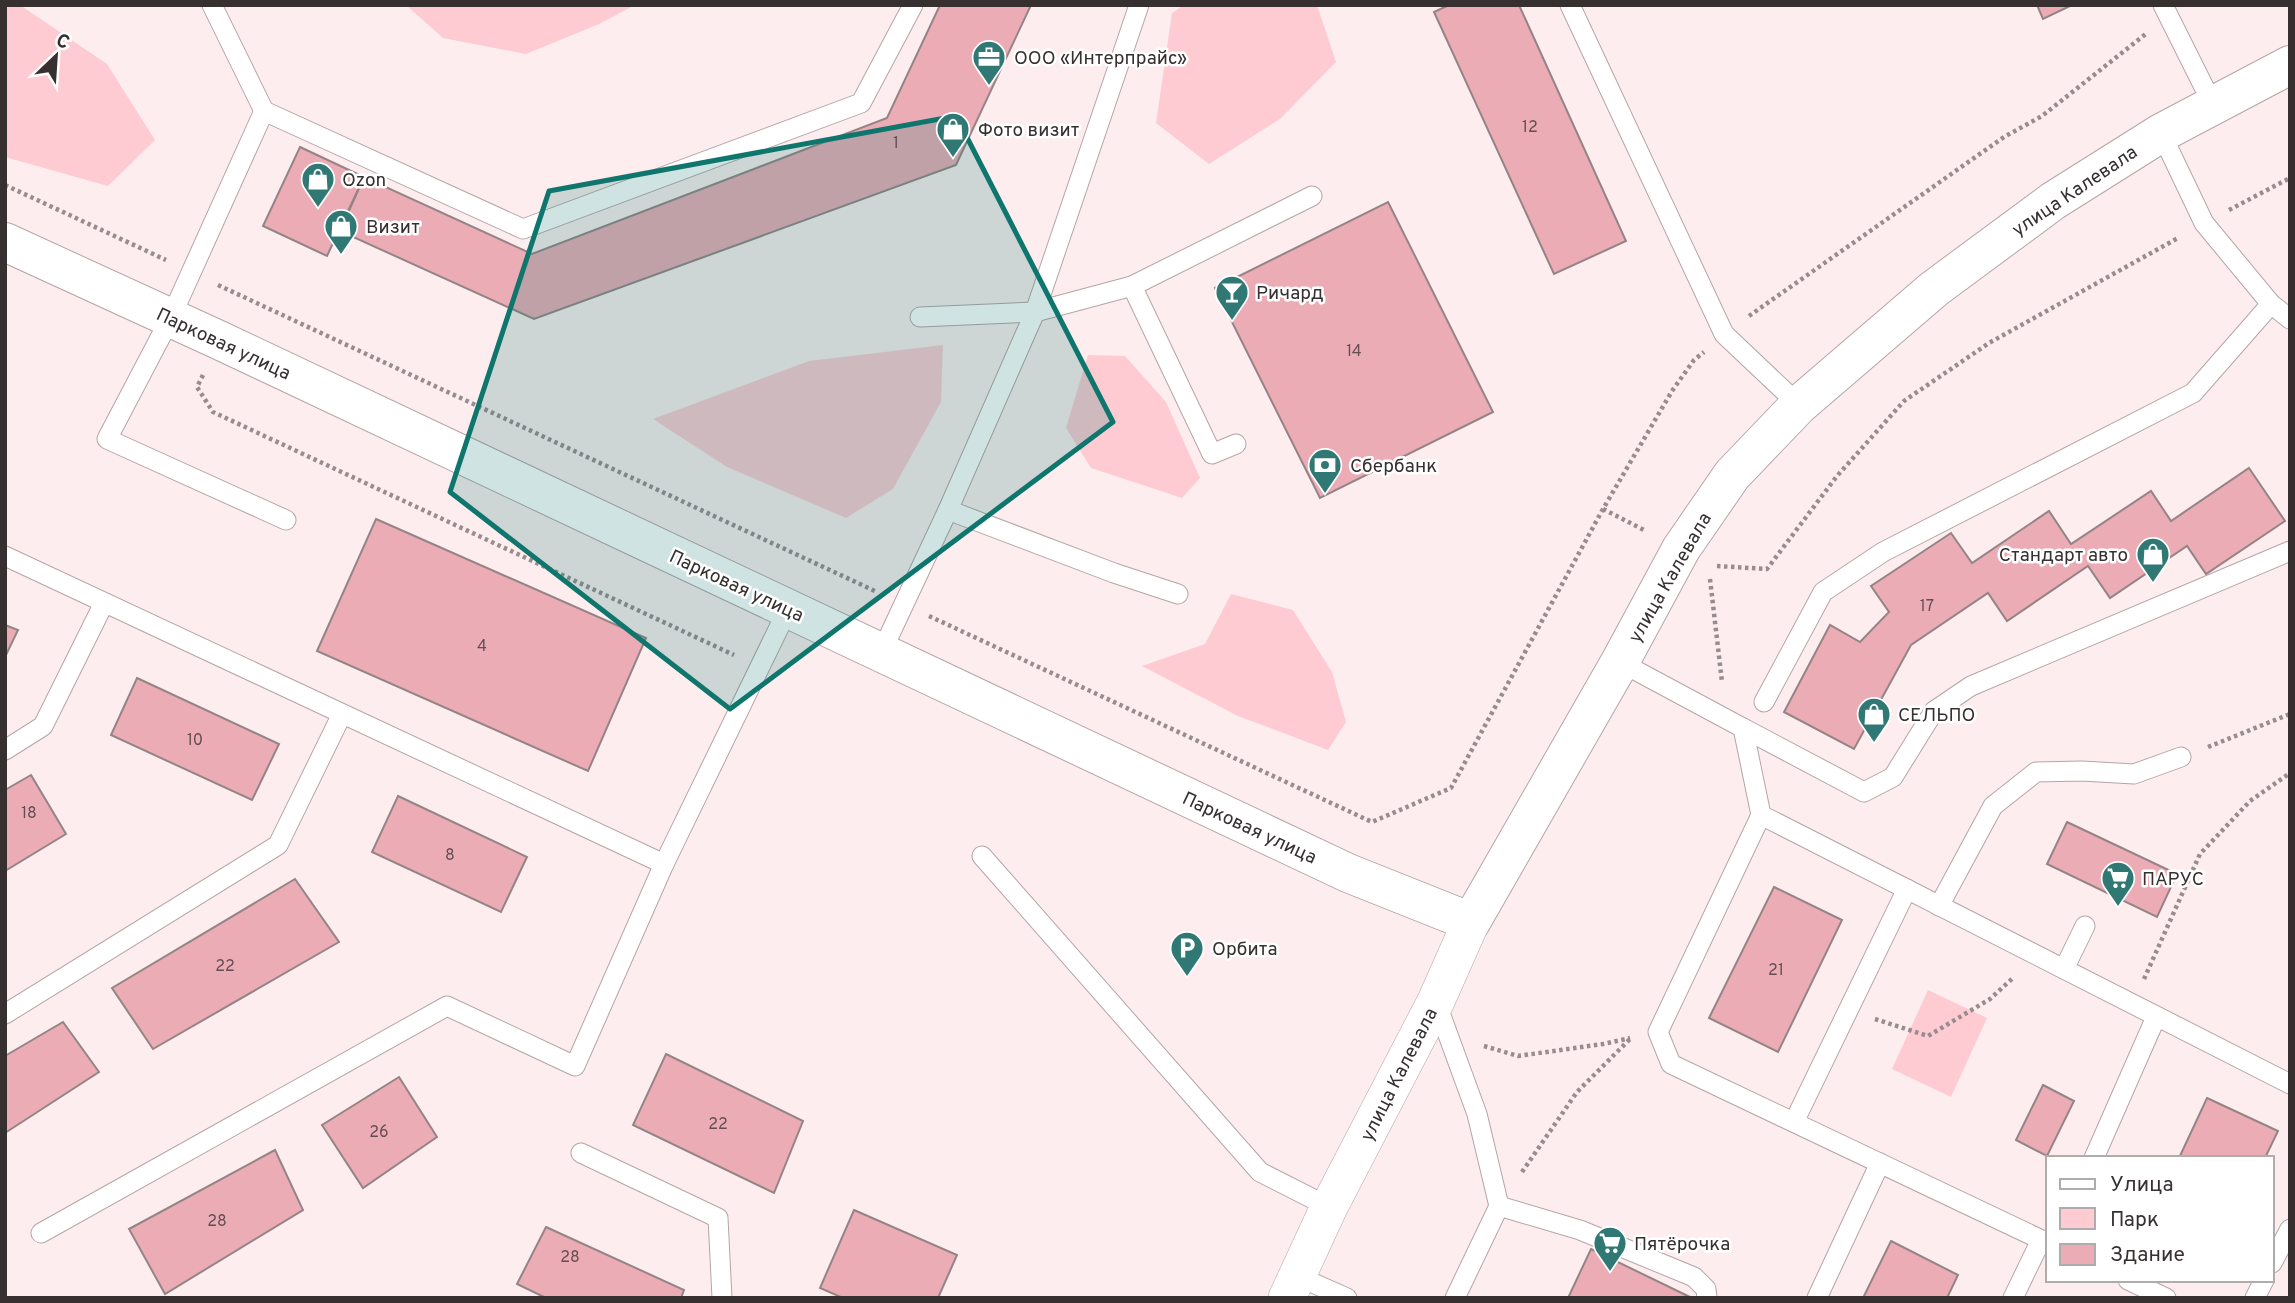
<svg xmlns="http://www.w3.org/2000/svg" width="2295" height="1303" font-family="Overpass,sans-serif">
	<style>
		.green { fill: #fecbd3 }
		.building { fill: #ebacb6; stroke: #948486; stroke-width: 2 }
		.lines { fill: none; stroke-linecap: round; stroke-linejoin: round }
		.lane-casing { stroke: #b5a5a7; stroke-width: 21 }
		.street-casing { stroke: #b5a5a7; stroke-width: 38 }
		.secondary-casing { stroke: #b5a5a7; stroke-width: 40 }
		.path { stroke: #988d8e; stroke-width: 4.5; stroke-dasharray: 3.5 3.5; stroke-linecap: butt }
		.lane { stroke: #fff; stroke-width: 19 }
		.street { stroke: #fff; stroke-width: 37 }
		.secondary { stroke: #fff; stroke-width: 38 }
		.marked { fill: #0f766e; fill-opacity: 0.2; stroke: #0f766e; stroke-width: 5; stroke-linejoin: round }
		.labels { text-anchor: middle; stroke-width: 5; stroke-linejoin: round; paint-order: stroke }
		.number-label { font-size: 16px; fill: #634f52 }
		.poi-label { font-size: 19px; fill: #363030; stroke: #fff; text-anchor: start }
		.street-label { font-size: 19px; fill: #363030; stroke: #fff }
	</style>
	<rect width="100%" height="100%" fill="#feedef"/>
	<g class="green">
		<path d="M5,5h15l87,59 48,76 -47,46 -103,-29z"/>
		<path d="M406,5h229l-36,19 -73,30 -83,-16z"/>
		<path d="M1184,5h133l19,57 -56,57 -71,45 -53,-41 16,-110z"/>
		<path d="M943,345l-2,57 -48,87 -47,29 -119,-51 -74,-48 156,-58z"/>
		<path d="M1088,355l37,1 41,46 34,76 -18,20 -91,-30 -25,-40z"/>
		<path d="M1231,594l62,16 39,62 14,50 -18,28 -90,-34 -96,-50 63,-22z"/>
		<path d="M1928,990l59,28 -36,79 -59,-28z"/>
	</g>
	<g class="building">
		<path d="M940,5h91l-75,160 -422,154 -194,-88 24,-54 168,77 355,-136z"/>
		<path d="M1449,5h70l107,236 -72,33 -120,-262z"/>
		<path d="M2037,5h35l-29,14z"/>
		<path d="M300,147l64,30 -37,79 -64,-30z"/>
		<path d="M1388,202l105,210 -173,86 -105,-210z"/>
		<path d="M2249,468l36,53 -79,53 -19,-28 -77,52 -22,-32 -81,55 -19,-28 -77,52 -57,104 -70,-37 46,-87 30,17 29,-30 -18,-26 80,-53 21,30 77,-52 22,33 80,-53 20,30z"/>
		<path d="M376,519l270,119 -58,133 -271,-120z"/>
		<path d="M5,625l13,5 -13,27z"/>
		<path d="M137,678l142,66 -27,56 -141,-65z"/>
		<path d="M31,775l35,59 -61,37v-81z"/>
		<path d="M398,796l129,61 -26,55 -129,-60z"/>
		<path d="M2067,822l110,52 -20,43 -110,-53z"/>
		<path d="M295,879l44,63 -186,107 -41,-61z"/>
		<path d="M1774,887l68,33 -64,132 -69,-34z"/>
		<path d="M63,1022l36,50 -94,61v-77z"/>
		<path d="M666,1054l137,67 -29,72 -141,-68z"/>
		<path d="M399,1077l38,60 -74,51 -41,-63z"/>
		<path d="M2043,1085l31,16 -27,55 -31,-16z"/>
		<path d="M2207,1098l71,33 -13,27h-86z"/>
		<path d="M275,1150l28,60 -138,84 -36,-65z"/>
		<path d="M854,1210l103,45 -19,43h-95l-23,-10z"/>
		<path d="M546,1227l138,63 -3,8h-135l-29,-14z"/>
		<path d="M1891,1241l67,34 -11,23h-84z"/>
		<path d="M1591,1249l101,49h-124z"/>
	</g>
	<g class="lines">
		<defs>
			<g id="lane">
				<path d="M212,5l52,106"/>
				<path d="M1570,5l154,329 75,71"/>
				<path d="M2163,5l50,100"/>
				<path d="M2161,133l43,90 67,81 19,15"/>
				<path d="M1132,286l80,168 24,-10"/>
				<path d="M920,317l115,-5 97,-26 180,-90"/>
				<path d="M948,510l166,63 64,21"/>
				<path d="M286,520l-179,-81 64,-122 93,-206 259,118 338,-126 52,-98"/>
				<path d="M5,556l659,308 124,-255"/>
				<path d="M881,653l67,-143 87,-198 104,-307"/>
				<path d="M1620,662l123,66 18,87 529,269"/>
				<path d="M1764,702l59,-110 60,-40 310,-159 78,-89"/>
				<path d="M1743,728l121,64 29,-15 41,-66 37,-25 319,-135"/>
				<path d="M5,750l38,-24 61,-123"/>
				<path d="M1761,815l-103,217 13,32 377,179"/>
				<path d="M982,856l278,316 69,35"/>
				<path d="M1939,906l54,-100 43,-34 46,-1 52,3 47,-17"/>
				<path d="M2064,969l21,-43"/>
				<path d="M1436,1002l41,112 22,92 -44,92"/>
				<path d="M5,1014l273,-169 64,-131"/>
				<path d="M1794,1122l113,-233"/>
				<path d="M581,1153l137,65 4,80"/>
				<path d="M2094,1158l62,-141"/>
				<path d="M1499,1206l81,24 114,47 12,12 1,9"/>
				<path d="M41,1233l406,-227 128,60 89,-202"/>
				<path d="M2272,1263l18,-34"/>
				<path d="M1297,1276l50,22"/>
				<path d="M2128,1280l38,18"/>
				<path d="M1817,1298l63,-135"/>
				<path d="M2013,1298l28,-58"/>
				<path d="M2255,1298l9,-18"/>
			</g>
			<path id="street" d="M1287,1298l42,-91 107,-206 35,-79"/>
			<path id="secondary" d="M5,242l216,99 1127,532 123,49 149,-260 61,-113 51,-74 67,-70 135,-116 119,-88 108,-68 129,-68"/>
		</defs>
		<use href="#lane" class="lane-casing"/>
		<use href="#street" class="street-casing"/>
		<use href="#secondary" class="secondary-casing"/>
		<g class="path">
			<path d="M5,185l161,75"/>
			<path d="M2229,210l61,-32"/>
			<path d="M218,285l659,307"/>
			<path d="M1749,316l255,-179 38,-21 105,-83"/>
			<path d="M203,375l-6,12 16,25 521,243"/>
			<path d="M1603,509l43,22"/>
			<path d="M1717,566l50,3 70,-93 67,-75 85,-58 189,-105"/>
			<path d="M1710,579l12,103"/>
			<path d="M929,616l443,206 79,-34 152,-279 69,-118 22,-31 10,-8"/>
			<path d="M2208,747l82,-33"/>
			<path d="M2144,979l56,-125 50,-53 40,-28"/>
			<path d="M1875,1019l53,17 62,-37 24,-22"/>
			<path d="M1484,1046l34,10 85,-12 27,-6"/>
			<path d="M1522,1172l55,-80 54,-54"/>
		</g>
		<use href="#lane" class="lane"/>
		<use href="#street" class="street"/>
		<use href="#secondary" class="secondary"/>
	</g>
	<path class="marked" d="M956,116l157,306 -383,287 -280,-217 99,-301z"/>
	<defs>
		<symbol id="office-pin" viewBox="-11 -11 22 30"><path d="M0 17L-7.5 6A9.5 9.5 0 1 1 7.5 6Z" fill="#2f7874" stroke="#fff"/><path d="M-6-3h4V-5.5h4V-3h4V5H-6ZM-1-4.5V-3h2v-1.5ZM-6 0V1H6V0Z" fill="#fff"/></symbol>
		<symbol id="shop-pin" viewBox="-11 -11 22 30"><path d="M0 17L-7.5 6A9.5 9.5 0 1 1 7.5 6Z" fill="#2f7874" stroke="#fff"/><path d="M-5-2.5h2.3a2.7 3.5 0 0 1 5.4 0H5L5.5 6h-11ZM-1.5-2.5h3a1.5 2.3 0 0 0-3 0Z" fill="#fff"/></symbol>
		<symbol id="bar-pin" viewBox="-11 -11 22 30"><path d="M0 17L-7.5 6A9.5 9.5 0 1 1 7.5 6Z" fill="#2f7874" stroke="#fff"/><path d="M-6-5H6L.8 .8V4.5H3.5V6h-7V4.5H-.8V.8Z" fill="#fff"/></symbol>
		<symbol id="bank-pin" viewBox="-11 -11 22 30"><path d="M0 17L-7.5 6A9.5 9.5 0 1 1 7.5 6Z" fill="#2f7874" stroke="#fff"/><path d="M-6-4H6V4H-6ZM0-2.3a2.3 2.3 0 1 0 0 4.6a2.3 2.3 0 1 0 0-4.6Z" fill="#fff"/></symbol>
		<symbol id="supermarket-pin" viewBox="-11 -11 22 30"><path d="M0 17L-7.5 6A9.5 9.5 0 1 1 7.5 6Z" fill="#2f7874" stroke="#fff"/><path d="M-6-5.5h2.5l.6 2H6L4.5 2H-2.5L-4.4-4H-6ZM-1.5 3.2a1.3 1.3 0 1 0 .1 0ZM3 3.2a1.3 1.3 0 1 0 .1 0Z" fill="#fff"/></symbol>
		<symbol id="parking-pin" viewBox="-11 -11 22 30"><path d="M0 17L-7.5 6A9.5 9.5 0 1 1 7.5 6Z" fill="#2f7874" stroke="#fff"/><path d="M-3.5-5.5H1a3.5 3.5 0 0 1 0 7H-1V5.5H-3.5ZM-1-3.4V-.6H.8a1.4 1.4 0 0 0 0-2.8Z" fill="#fff"/></symbol>
	</defs>
	<g fill-rule="evenodd">
		<use href="#office-pin" x="970" y="38" width="38" height="52"/>
		<use href="#shop-pin" x="934" y="110" width="38" height="52"/>
		<use href="#shop-pin" x="299" y="160" width="38" height="52"/>
		<use href="#shop-pin" x="322" y="207" width="38" height="52"/>
		<use href="#bar-pin" x="1213" y="273" width="38" height="52"/>
		<use href="#bank-pin" x="1306" y="446" width="38" height="52"/>
		<use href="#shop-pin" x="2134" y="535" width="38" height="52"/>
		<use href="#shop-pin" x="1855" y="695" width="38" height="52"/>
		<use href="#supermarket-pin" x="2099" y="859" width="38" height="52"/>
		<use href="#parking-pin" x="1168" y="929" width="38" height="52"/>
		<use href="#supermarket-pin" x="1591" y="1224" width="38" height="52"/>
	</g>
	<g class="labels">
		<g class="number-label">
			<text x="1530" y="132">12</text>
			<text x="896" y="148">1</text>
			<text x="1354" y="356">14</text>
			<text x="1927" y="611">17</text>
			<text x="482" y="651">4</text>
			<text x="195" y="745">10</text>
			<text x="29" y="818">18</text>
			<text x="450" y="860">8</text>
			<text x="225" y="971">22</text>
			<text x="1776" y="975">21</text>
			<text x="718" y="1129">22</text>
			<text x="379" y="1137">26</text>
			<text x="217" y="1226">28</text>
			<text x="570" y="1262">28</text>
		</g>
		<g class="poi-label">
			<text x="1014" y="64">ООО «Интерпрайс»</text>
			<text x="978" y="136">Фото визит</text>
			<text x="342" y="186">Ozon</text>
			<text x="366" y="233">Визит</text>
			<text x="1256" y="299">Ричард</text>
			<text x="1350" y="472">Сбербанк</text>
			<text x="2128" y="561" text-anchor="end">Стандарт авто</text>
			<text x="1898" y="721">СЕЛЬПО</text>
			<text x="2142" y="885">ПАРУС</text>
			<text x="1212" y="955">Орбита</text>
			<text x="1634" y="1250">Пятёрочка</text>
		</g>
		<g class="street-label">
			<text transform="translate(2074 190) rotate(-34)" y="7">улица Калевала</text>
			<text transform="translate(224 343) rotate(25)" y="7">Парковая улица</text>
			<text transform="translate(1669 577) rotate(-60)" y="7">улица Калевала</text>
			<text transform="translate(737 585) rotate(25)" y="7">Парковая улица</text>
			<text transform="translate(1250 827) rotate(25)" y="7">Парковая улица</text>
			<text transform="translate(1398 1074) rotate(-63)" y="7">улица Калевала</text>
		</g>
	</g>
	<rect width="2295" height="1303" fill="none" stroke="#363030" stroke-width="14"/>
	<rect x="2046" y="1156" width="228" height="126" fill="#ffffff" stroke="#afacac" stroke-width="2"/>
	<rect x="2060" y="1179" width="35" height="10" fill="#ffffff" stroke="#afacac" stroke-width="2"/>
	<text x="2110" y="1191" font-size="21" fill="#363030">Улица</text>
	<rect x="2060" y="1208" width="35" height="21" fill="#fecbd3" stroke="#afacac" stroke-width="2"/>
	<text x="2110" y="1226" font-size="21" fill="#363030">Парк</text>
	<rect x="2060" y="1244" width="35" height="21" fill="#ebacb6" stroke="#afacac" stroke-width="2"/>
	<text x="2110" y="1261" font-size="21" fill="#363030">Здание</text>
	<g transform="translate(56 56) rotate(25)" stroke="#ffffff" stroke-width="5" paint-order="stroke">
	<path d="M0-5L12 26L0 18L-12 26Z" fill="#363030"/>
	<text y="-10" font-size="19" font-weight="bold" text-anchor="middle" fill="#363030">С</text>
	</g>
</svg>
